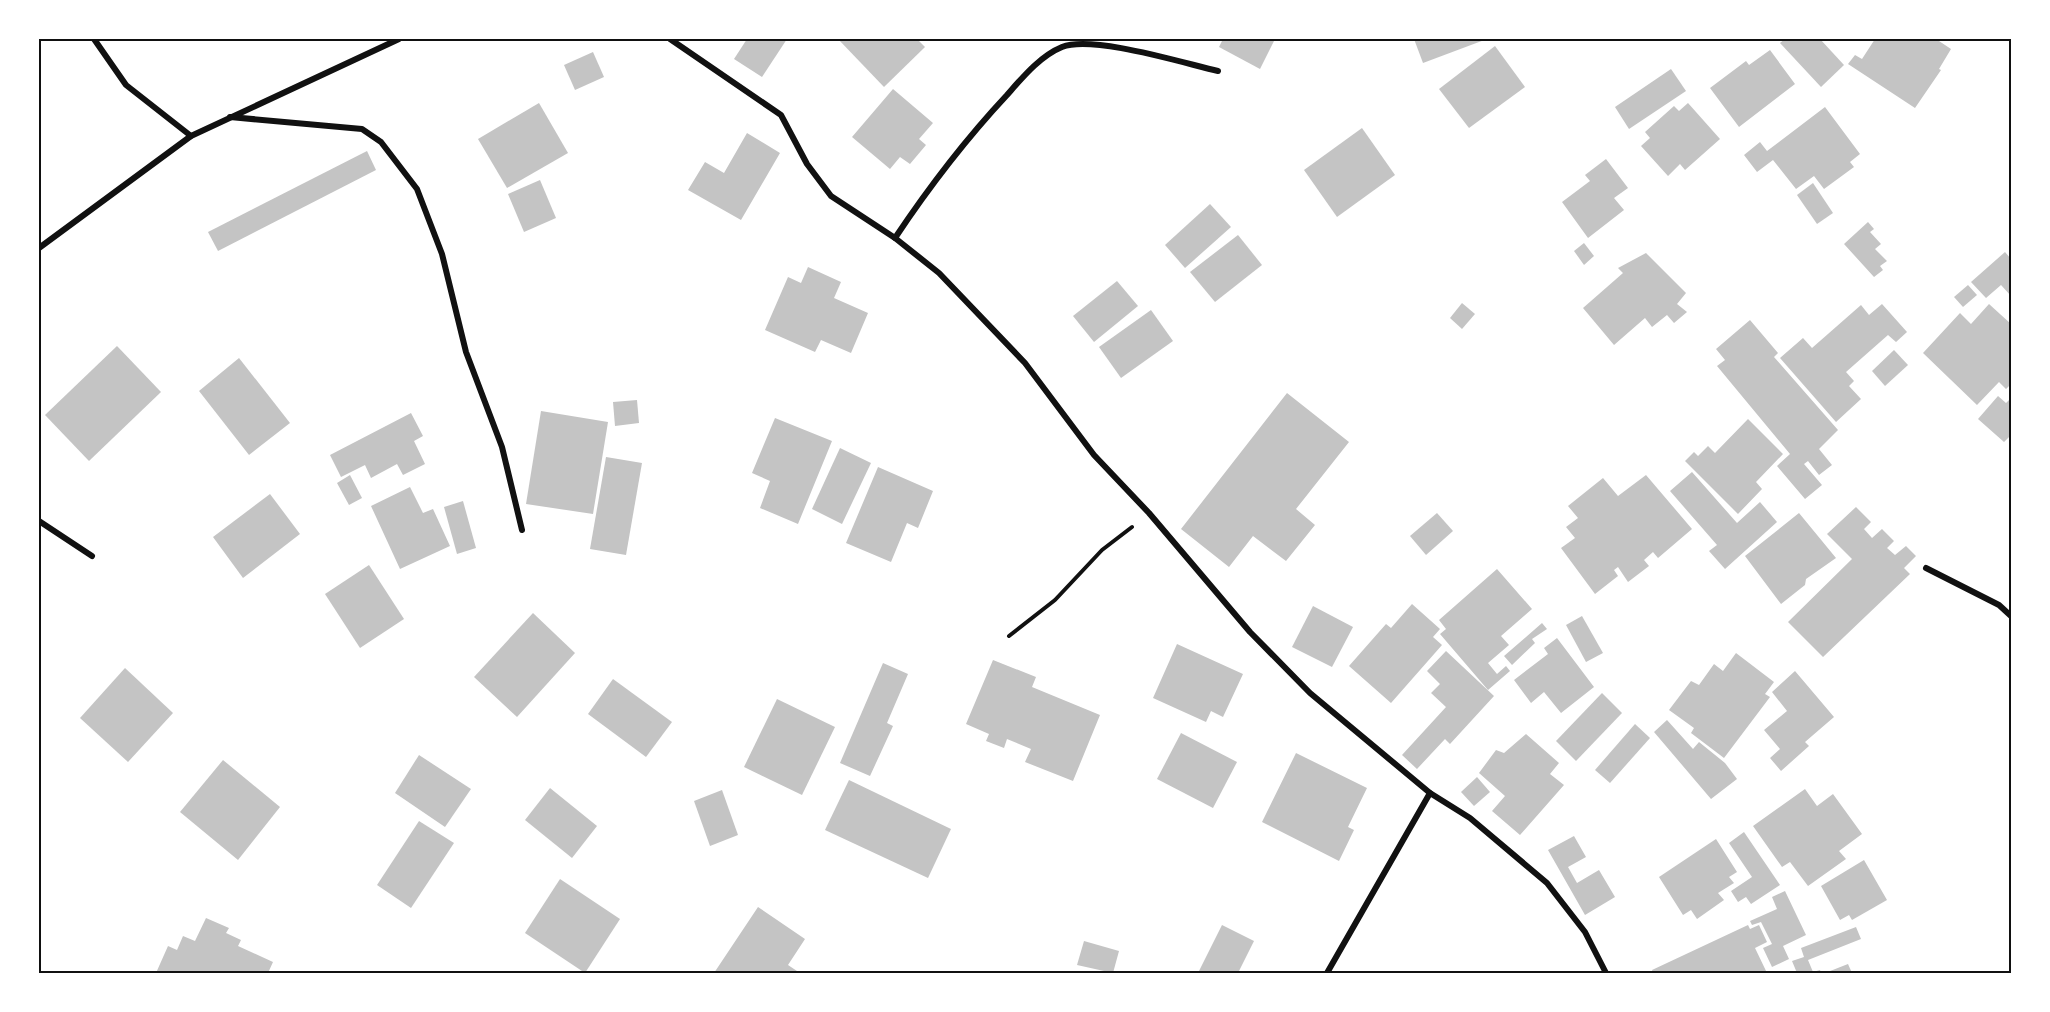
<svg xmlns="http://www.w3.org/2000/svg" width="2050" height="1012" font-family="'Roboto Condensed',sans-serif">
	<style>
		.building { fill: #c4c4c4 }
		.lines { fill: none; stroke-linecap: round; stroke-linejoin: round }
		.path { stroke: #111; stroke-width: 4 }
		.minor { stroke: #111; stroke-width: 6 }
		.neatline { fill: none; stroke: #111; stroke-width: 2 }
	</style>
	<rect width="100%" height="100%" fill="#fff"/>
	<g class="building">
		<path d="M747,39h40l-25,38 -28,-18z"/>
		<path d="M838,39h79l8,8 -41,40z"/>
		<path d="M1223,39h52l-15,30 -41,-22z"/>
		<path d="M1414,39h73l-64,24z"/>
		<path d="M1785,39h35l24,26 -23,22 -41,-44z"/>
		<path d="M1875,39h61l15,10 -12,20 2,1 -26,38 -67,-44 7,-9 7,4z"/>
		<path d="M1495,46l30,41 -56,41 -30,-39z"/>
		<path d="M1770,50l25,34 -56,43 -29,-39 36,-27 3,4z"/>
		<path d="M593,52l11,25 -29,13 -11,-25z"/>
		<path d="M1671,69l15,22 -57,38 -14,-22z"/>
		<path d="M893,89l40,34 -14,16 7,6 -16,19 -10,-7 -10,12 -38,-32z"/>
		<path d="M539,103l29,50 -61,35 -29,-49z"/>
		<path d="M1688,103l32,36 -35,31 -5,-6 -12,12 -27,-30 9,-8 -5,-6 29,-26 5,5z"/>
		<path d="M1825,107l35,47 -10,8 4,5 -30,22 -10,-13 -18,13 -23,-29 -16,12 -13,-17 16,-13 7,9z"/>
		<path d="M1362,128l33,47 -58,42 -33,-47z"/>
		<path d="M747,133l33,20 -39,67 -53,-30 17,-28 19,11z"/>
		<path d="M367,151l9,19 -158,81 -10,-19z"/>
		<path d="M1606,159l22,29 -14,10 10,12 -36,28 -26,-36 28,-21 -5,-6z"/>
		<path d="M540,180l16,38 -32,14 -16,-38z"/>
		<path d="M1813,183l20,30 -16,11 -20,-29z"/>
		<path d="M1210,204l21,23 -46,41 -20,-23z"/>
		<path d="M1868,222l6,7 -4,3 11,12 -6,5 12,12 -7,5 3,4 -9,7 -30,-33z"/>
		<path d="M1238,235l24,30 -47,37 -25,-30z"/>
		<path d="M1584,243l10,13 -10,9 -10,-14z"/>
		<path d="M2005,252l6,7v37l-10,-11 -15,13 -15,-16z"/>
		<path d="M1646,253l40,40 -9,11 10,8 -13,11 -7,-8 -15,12 -7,-9 -31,27 -31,-37 40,-35 -5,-5z"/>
		<path d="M808,267l33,15 -7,16 34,15 -17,40 -30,-13 -6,12 -50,-22 23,-53 13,6z"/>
		<path d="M1117,281l21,25 -44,36 -21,-26z"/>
		<path d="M1968,285l9,10 -14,12 -9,-10z"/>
		<path d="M1462,303l13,11 -13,15 -12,-11z"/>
		<path d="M1882,304l25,28 -11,10 -8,-7 -42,37 8,9 -5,5 12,13 -25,23 -56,-64 23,-20 9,10 49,-43 8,10z"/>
		<path d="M1989,304l22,20v60l-5,5 -7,-7 -22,23 -54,-52 37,-40 11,11z"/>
		<path d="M1151,310l22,31 -52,37 -22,-31z"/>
		<path d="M1750,320l28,33 -4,4 64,73 -19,19 13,16 -13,10 -11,-14 -4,3 18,21 -17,14 -28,-33 13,-12 -73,-88 8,-6 -9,-11z"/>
		<path d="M117,346l44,46 -72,69 -44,-46z"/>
		<path d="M1894,350l14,15 -23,21 -13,-15z"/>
		<path d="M239,358l51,65 -41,32 -50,-64z"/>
		<path d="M1287,393l62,49 -53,67 19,16 -29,36 -33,-25 -24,31 -48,-38z"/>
		<path d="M1998,396l8,7 5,-5v37l-7,7 -26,-23z"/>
		<path d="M637,400l2,23 -24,3 -2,-24z"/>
		<path d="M541,411l67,11 -15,92 -67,-10z"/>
		<path d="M411,413l12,23 -9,5 11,23 -22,11 -6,-11 -26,14 -6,-13 -24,12 -11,-22z"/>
		<path d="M775,418l57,23 -34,83 -38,-16 10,-27 -18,-8z"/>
		<path d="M1748,419l35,35 -27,28 6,7 -24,25 -53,-53 9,-9 4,4 10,-10 7,7z"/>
		<path d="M840,448l31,15 -29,61 -30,-15z"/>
		<path d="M606,457l36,6 -16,92 -36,-6z"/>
		<path d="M878,467l55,24 -15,37 -11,-5 -16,39 -45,-19z"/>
		<path d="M1692,472l45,51 23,-21 17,20 -52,47 -16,-18 8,-6 -47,-54z"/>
		<path d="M350,475l12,23 -13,7 -12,-22z"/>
		<path d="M1646,475l46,54 -34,29 -5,-6 -9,8 5,6 -21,16 -10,-15 -4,3 4,6 -23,18 -34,-46 14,-10 -9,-11 12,-9 -10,-12 35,-28 15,18z"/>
		<path d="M410,487l13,26 10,-4 17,37 -50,23 -29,-63z"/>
		<path d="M270,494l30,40 -57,44 -30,-41z"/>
		<path d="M463,501l13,47 -19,6 -13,-47z"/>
		<path d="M1856,507l15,15 -7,7 8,9 10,-9 12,12 -7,7 8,7 11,-9 10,10 -12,12 6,6 -87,83 -35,-35 64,-63 -25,-25z"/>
		<path d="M1437,513l16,18 -27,24 -16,-19z"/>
		<path d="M1799,513l37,45 -30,21 -1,6 -24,19 -36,-48z"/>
		<path d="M369,565l35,54 -44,29 -35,-54z"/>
		<path d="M1497,569l35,40 -31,27 8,9 -21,18 9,11 9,-8 4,5 -22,19 -48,-56 6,-5 -7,-9z"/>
		<path d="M1412,604l28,25 -7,8 9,8 -51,58 -42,-37 37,-42 5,4z"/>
		<path d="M1313,606l40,21 -21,40 -40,-20z"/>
		<path d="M533,613l42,40 -58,64 -43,-40z"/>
		<path d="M1582,616l21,37 -17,9 -20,-37z"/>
		<path d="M1542,623l5,6 -15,10 3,4 -23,22 -8,-9z"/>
		<path d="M1557,638l37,49 -33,26 -17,-21 -13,11 -17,-23 34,-26 -4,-6z"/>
		<path d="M1177,644l66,30 -20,43 -12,-6 -5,11 -53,-24z"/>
		<path d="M1446,651l48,45 -44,48 -5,-5 -28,30 -15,-14 44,-48 -15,-14 9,-9 -13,-13z"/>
		<path d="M1736,653l38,29 -9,12 5,3 -46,61 -33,-25 3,-5 -25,-18 22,-29 8,4 15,-21 9,7z"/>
		<path d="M993,660l43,17 -4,10 68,28 -27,66 -48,-19 6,-13 -24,-10 -3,9 -18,-7 3,-7 -23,-10z"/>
		<path d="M883,663l25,11 -21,49 6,3 -23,50 -30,-13z"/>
		<path d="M125,668l48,45 -45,49 -48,-44z"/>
		<path d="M1795,671l39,46 -29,25 4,4 -28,25 -11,-13 10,-9 -16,-19 23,-19 -15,-19z"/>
		<path d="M613,679l59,43 -26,35 -58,-43z"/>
		<path d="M1602,693l20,20 -46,48 -20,-20z"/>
		<path d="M777,699l58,28 -33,68 -58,-28z"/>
		<path d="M1667,720l26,29 6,-7 26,21 12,16 -26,20 -57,-67z"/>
		<path d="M1635,724l15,14 -40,45 -15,-13z"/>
		<path d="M1181,733l56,29 -24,46 -56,-29z"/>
		<path d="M1526,734l33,29 -9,11 14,11 -44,50 -28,-24 13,-15 -26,-23 17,-23 8,3z"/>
		<path d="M1296,753l71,35 -19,39 6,3 -15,31 -77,-39z"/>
		<path d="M419,755l52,34 -26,38 -50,-34z"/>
		<path d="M223,760l57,47 -42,53 -58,-48z"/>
		<path d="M1477,777l13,15 -16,14 -13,-14z"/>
		<path d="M849,780l102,49 -23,49 -103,-48z"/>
		<path d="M550,788l47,38 -25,32 -47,-38z"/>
		<path d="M1805,789l12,17 16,-12 29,40 -23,17 7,8 -38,27 -18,-24 -8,5 -29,-41z"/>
		<path d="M722,790l16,45 -28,11 -16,-45z"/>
		<path d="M419,821l35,22 -43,65 -34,-23z"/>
		<path d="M1744,832l36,53 -29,19 -5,-7 -8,5 -7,-11 21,-14 -23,-34z"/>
		<path d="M1574,836l12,21 -18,10 9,16 22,-13 16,27 -30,18 -37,-65z"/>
		<path d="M1716,839l21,33 -8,5 5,6 -16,10 6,7 -27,19 -6,-9 -8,5 -24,-38z"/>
		<path d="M1864,860l23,40 -35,20 -3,-5 -9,5 -19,-34z"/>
		<path d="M560,879l60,40 -35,54 -60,-40z"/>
		<path d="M1785,891l21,44 -23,11 6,13 -17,8 -9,-19 9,-4 -11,-22 -9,3 -2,-4 27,-12 -5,-12z"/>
		<path d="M758,907l47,32 -17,26 12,8h-86z"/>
		<path d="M206,918l23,10 -3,5 15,7 -3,6 35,16 -5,11h-112l12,-27 9,4 6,-14 12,5z"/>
		<path d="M1222,925l32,16 -16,32h-40z"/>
		<path d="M1748,925l2,4 9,-4 8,17 -12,6 12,25h-114l-1,-3z"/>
		<path d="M1856,927l5,12 -53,21 5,12 7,-2 1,3h-24l-5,-12 12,-4 -3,-9z"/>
		<path d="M1084,941l35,10 -6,22 -36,-8z"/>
		<path d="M1848,964l4,9h-27z"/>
	</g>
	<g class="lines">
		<path class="path" d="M1009,636l46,-36 47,-50 30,-23"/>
		<g class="minor">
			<path d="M94,39l32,46 65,51"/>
			<path d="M670,39l111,76 26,49 24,32 64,42 44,35 86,90 69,92 55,58 101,119 60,61 120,100 40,25 77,65 38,49 21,41"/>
			<path d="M230,117l132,12 19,13 36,47 25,65 24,98 36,95 20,83"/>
			<path d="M895,238c34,-51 70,-98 112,-143 15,-17 33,-39 55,-48 31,-12 121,16 156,24"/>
			<path d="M39,248l152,-112 208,-97"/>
			<path d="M39,521l53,35"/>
			<path d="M1926,568l73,37 12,11"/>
			<path d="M1327,973l103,-180"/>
		</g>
	</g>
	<rect width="2050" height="1012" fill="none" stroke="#ffffff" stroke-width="81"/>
	<rect x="40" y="40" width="1970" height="932" class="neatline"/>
</svg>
